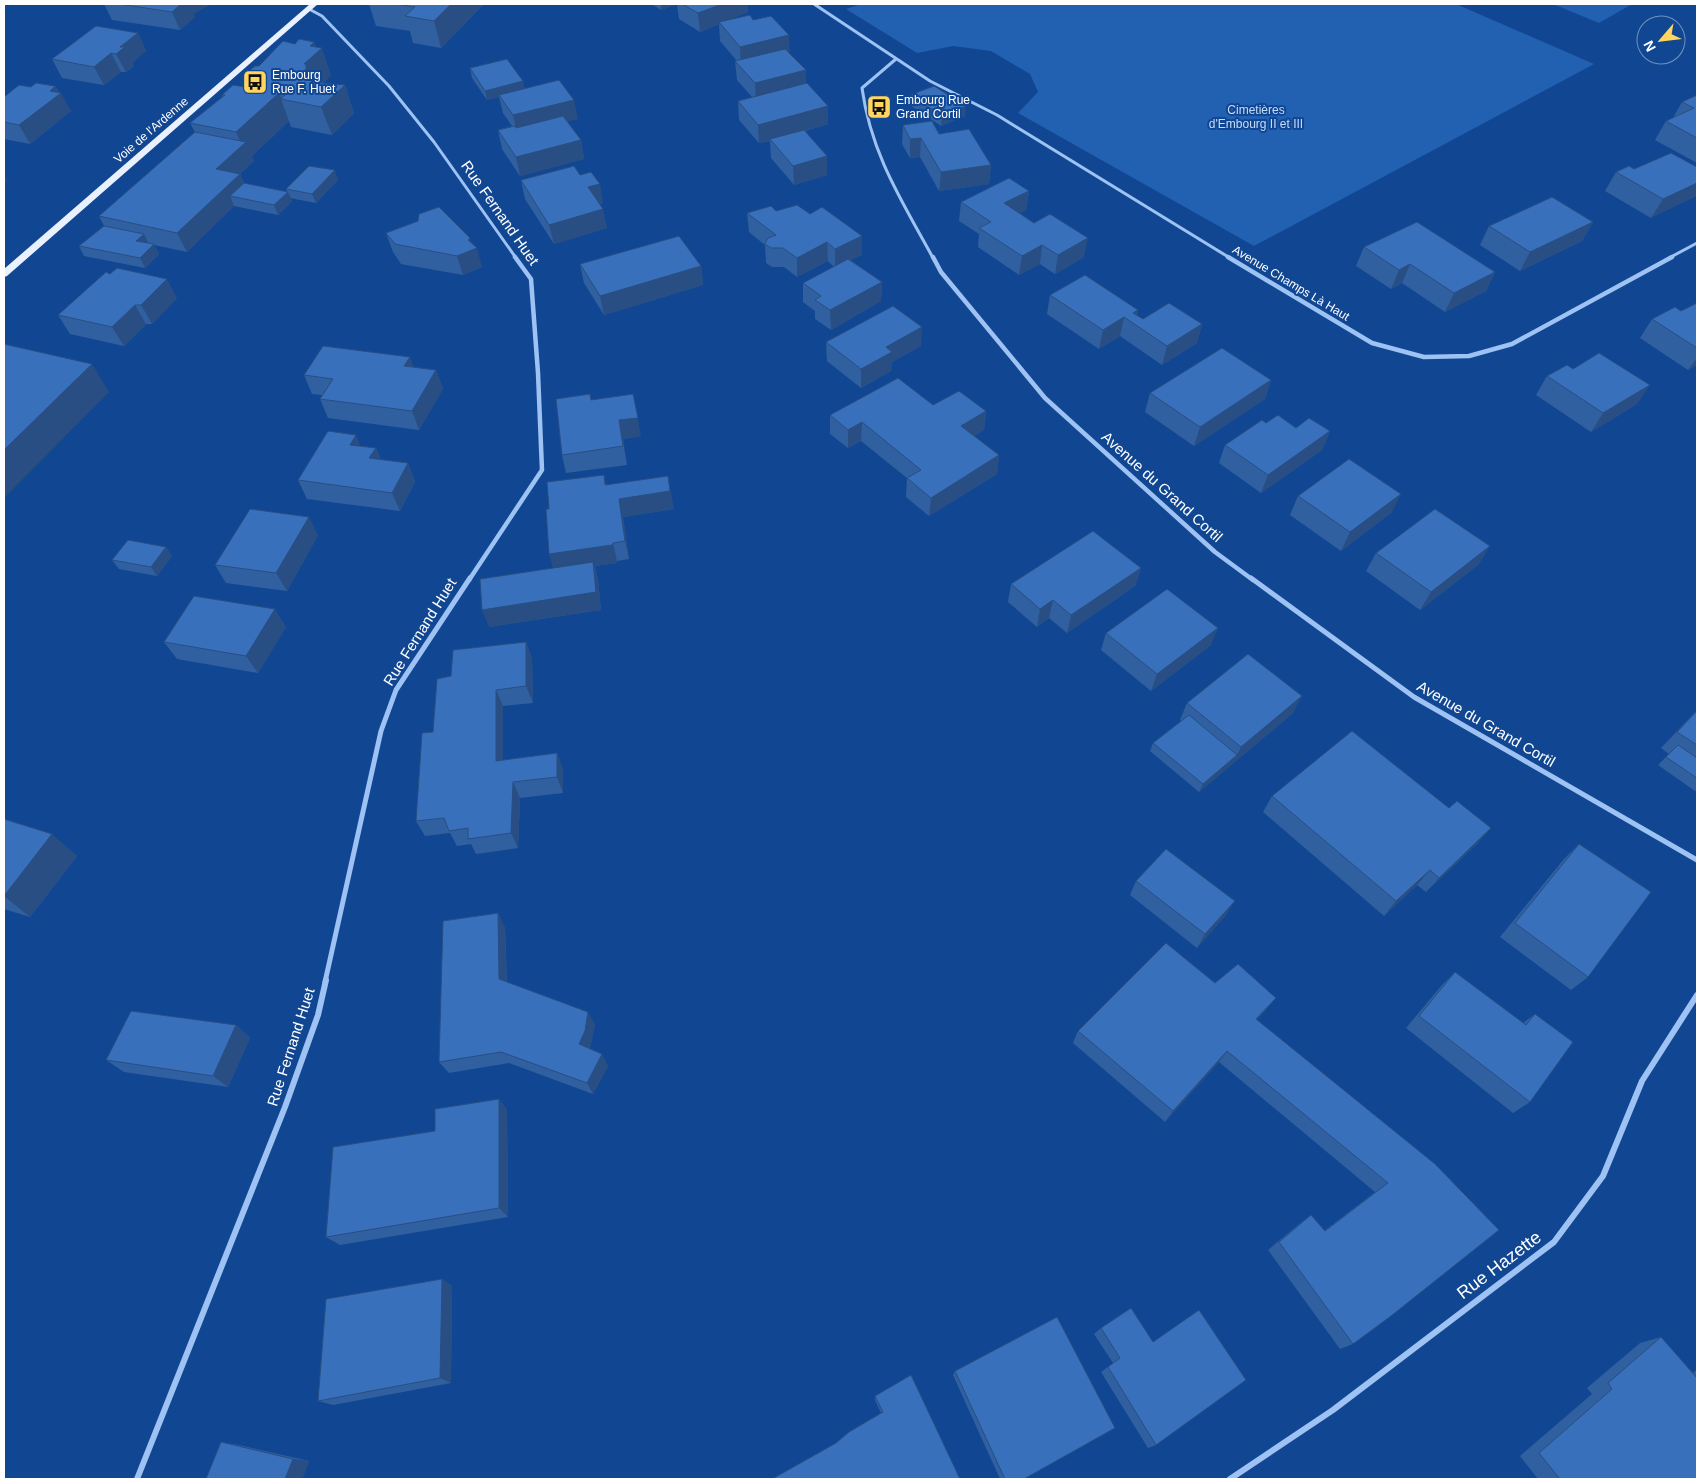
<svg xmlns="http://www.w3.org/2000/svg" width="1701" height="1483" font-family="Arial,sans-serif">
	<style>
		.green { fill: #2260b2 }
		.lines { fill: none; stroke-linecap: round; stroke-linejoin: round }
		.minor-far3 { stroke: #9dc2f3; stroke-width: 3 }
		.minor-far2 { stroke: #9dc2f3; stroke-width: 4.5 }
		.minor-far1 { stroke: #9dc2f3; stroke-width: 5 }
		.minor { stroke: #9dc2f3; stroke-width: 6 }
		.primary { fill: #e9f1ff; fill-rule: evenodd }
		.wall { fill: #3160a1 }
		.shaded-wall { fill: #284e83 }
		.building { fill: #3970bb; stroke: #284e83 }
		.labels { text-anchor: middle; stroke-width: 4; stroke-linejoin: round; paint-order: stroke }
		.far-poi-label { font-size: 12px; fill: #fff; stroke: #114792; text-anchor: start }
		.far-park-label { font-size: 12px; fill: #c5ddfd; stroke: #114792 }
		.far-street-label { font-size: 12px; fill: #fff; stroke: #114792 }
		.street-label { font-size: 15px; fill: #fff; stroke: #114792 }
		.near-street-label { font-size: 18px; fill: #fff; stroke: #114792 }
	</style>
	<rect width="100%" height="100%" fill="#114792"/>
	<g class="green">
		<path d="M861,4h595l138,60 -340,182 -236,-133 20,-21 -8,-18 -39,-23 -38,-5 -36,7 -71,-44z"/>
		<path d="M1553,4h79l-33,19z"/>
	</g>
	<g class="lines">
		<g class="minor-far3">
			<path d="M814,4l116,77 67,34 233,143"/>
			<path d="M309,9l13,7 67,70 45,56 82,116"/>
			<path d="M896,59l-34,29c9,66 40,113 71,170"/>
			<path d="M1669,258l28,-15"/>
		</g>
		<g class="minor-far2">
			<path d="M933,257l8,15 104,126 170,154 38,28"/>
			<path d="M1228,257l144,86 52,14 45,-1 43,-12 160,-87"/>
			<path d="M469,580l73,-110 -4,-97 -7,-94 -16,-22"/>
		</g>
		<g class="minor-far1">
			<path d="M1251,578l163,119 283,163"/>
			<path d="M325,982l56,-251 15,-41 74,-112"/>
		</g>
		<g class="minor">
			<path d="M137,1479l148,-372 33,-92 8,-35"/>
			<path d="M1230,1479l103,-69 221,-168 49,-66 39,-95 55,-86"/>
		</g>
		<path class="primary" d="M310,4h8l-311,272 -3,1v-8z"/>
	</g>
	<g class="wall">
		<path d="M104,4h107l-18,10 2,3 -15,13 -68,-10z"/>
		<path d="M369,4h115l-43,44 -28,-5 -3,-12 -34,-5z"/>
		<path d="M652,4h95l1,8 -20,8h25l37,34 38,70 -23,7 22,25v19l-33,10 -23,-27 -1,-17 -11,2 -20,-23 -1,-19 14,-4 -15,-17 -2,-19h2l-17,-20 -1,-17 -19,8 -21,-13 -2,-15 -16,6z"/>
		<path d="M138,33l8,18 -14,12 2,3 -8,6h-5l-17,13 -42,-7 -10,-19z"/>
		<path d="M314,42l1,5 16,28 -8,8 22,2 9,28 -22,22 -41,-8 -2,-6 -37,35 2,5 -14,13 4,9 43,9 -1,-3 52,-9 -22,23 -26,-5 2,3 -14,14 -44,-9 -47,46 -33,-7 5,9 -14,14 -61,-12 -5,-10 25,-20 -5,-10 96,-84 -5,-9 32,-26v-2l23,-8 3,-2 -4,-10 51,-31z"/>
		<path d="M470,68l55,20 53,31 -11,2 14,19 3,19 -64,17 -18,-27 -4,-19 14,-4 -9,-13 -4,-16 -12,3 -15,-22z"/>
		<path d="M55,86l16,25 -41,33 -26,-5v-42l27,-10z"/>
		<path d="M910,95l55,21 -24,10 -31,-21z"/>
		<path d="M1697,95v68l-42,-23 11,-19 7,-3 9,-16z"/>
		<path d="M903,125l36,9 52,31 -2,19 -50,7 -19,-34 -10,1 -8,-14z"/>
		<path d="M1697,167l-46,51 -46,-27 11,-19 18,-3z"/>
		<path d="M580,175l23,28 -3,1 7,24 -53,16 -29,-45 -4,-19z"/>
		<path d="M1029,191l-3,19 -7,3 65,44 -29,17 -15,-10 -21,11 -41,-28 1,-13 -20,-13 2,-19z"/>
		<path d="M776,211l86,44 -12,5 32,22 -1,19 -50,29 -16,-11v-8l-12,-9v-19l31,-16 -6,-6 -31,16 -13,-10h-12l-6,-4 -1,-18 -16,-13 -2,-19z"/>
		<path d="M1593,222l-11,19 -62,30 -40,-26 9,-19z"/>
		<path d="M386,233l86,10 10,24 -19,8 -62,-11 -8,-12z"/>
		<path d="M1364,247l131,25 -9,19 -41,21 -43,-29 -11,6 -35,-23z"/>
		<path d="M580,264l121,2 2,19 -99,30 -20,-32z"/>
		<path d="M1050,295l88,15 -1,6 6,3 59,5 -5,19 -35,22 -42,-29 -21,13 -52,-35z"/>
		<path d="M177,298l-25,26h-6l-22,22 -54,-12 -12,-19z"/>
		<path d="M1697,303v62l-9,5 -48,-32 12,-19 29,-8z"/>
		<path d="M826,342l95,4 -29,16 -1,9 -30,17 -34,-27z"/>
		<path d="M414,368l22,2 7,19 -24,41 -91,-12 -8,-19 2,-4 -10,-1 -8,-19z"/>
		<path d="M1573,369l64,35 -46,28 -55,-37 11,-19z"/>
		<path d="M1271,380l-6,19 -71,47 -49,-34 5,-19z"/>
		<path d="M591,400l50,36 -18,3 4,26 -61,8 -4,-18z"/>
		<path d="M933,405l53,6 -2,19 -10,6 25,19 -2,19 -68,42 -23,-19 1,-19 -46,-37 -13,7 -18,-14v-19z"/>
		<path d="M1266,423l30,5 34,3 -8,19 -61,43 -42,-30 6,-18z"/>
		<path d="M361,446l15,2 5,12 27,3 7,19 -15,29 -93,-12 -9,-19z"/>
		<path d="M604,475l2,10 68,24 -51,8 6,42 -12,2v2l-22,3 3,14 3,30 -112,17 64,-59 -4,-59z"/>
		<path d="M1298,496l94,16 -51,39 -51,-36z"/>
		<path d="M318,535l-31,56 -61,-8 -11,-18z"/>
		<path d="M166,547l6,9 -15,20 -38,-7 -7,-9z"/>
		<path d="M1376,553l103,11 -59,46 -54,-39z"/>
		<path d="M1141,568l-6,18 -68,47 -18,-15 -12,9 -29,-25 3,-18z"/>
		<path d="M286,627l-28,46 -81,-14 -13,-17z"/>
		<path d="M1106,633l105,12 -60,46 -50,-41z"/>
		<path d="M526,642l6,17 1,44 -30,3v54l54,-7 6,17v23l-43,5 -2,50 -42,6 -5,-10 -14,2 -7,-13 -25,3 -9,-15 17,-89 18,-56z"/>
		<path d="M1187,703l106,10 -94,79 -49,-41 3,-8 28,-22 -1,-1z"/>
		<path d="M1697,710v80l-2,1 -37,-26 11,-11 -8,-6z"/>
		<path d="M1272,796l206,47 -52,49 -9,-7 -33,31 -121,-104z"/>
		<path d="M4,819l73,37 -47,61 -26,-8z"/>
		<path d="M1579,844l9,133 -17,13 -71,-53 64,-78z"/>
		<path d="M1136,881l90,34 -29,33 -67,-53z"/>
		<path d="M505,927l2,55 88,42 -4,20 -2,5 19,17 -15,28 -84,-31 -60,10 -10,-11z"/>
		<path d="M1455,972l68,51 12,-9 -5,88 -17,11 -107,-85 36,-43z"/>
		<path d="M1215,983l61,15 -19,22 178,144 -82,180 -13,5 -72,-99 31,-26 12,-9 13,16 51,-39 -156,-130 -54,60 -92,-79 5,-12z"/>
		<path d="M236,1025l14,13 -22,49 -104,-15 -18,-12z"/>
		<path d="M507,1109l1,108 -168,28 -14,-8 109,-106z"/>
		<path d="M442,1279l10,7 -1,97 -118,22 -15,-4z"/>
		<path d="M1131,1308l25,137 -8,3 -47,-76 12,-9 -19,-29 7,-6z"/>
		<path d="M1661,1337l32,36 4,-4v110h-159l-18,-23 72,-62 -5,-6 53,-45z"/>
		<path d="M955,1371l69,108h-24l-47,-104z"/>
		<path d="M875,1396l85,83 -124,-36 45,-30 -6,-13z"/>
		<path d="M221,1442l18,3 70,16 -7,18h-96z"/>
	</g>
	<g class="shaded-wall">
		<path d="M181,4h30l-18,10 2,3 -15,13 -8,-18z"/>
		<path d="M451,4h33l-43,44 -7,-27z"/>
		<path d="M661,4h16l-16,6z"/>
		<path d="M722,4h25l1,8 -28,12 -1,-2v2l-19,8 -2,-19z"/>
		<path d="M138,33l8,18 -14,12 2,3 -8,6 -10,-18 4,-7z"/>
		<path d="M789,35l1,19 -49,12 -1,-19z"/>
		<path d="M314,42l3,10 5,-4 9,27 -15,14 29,-4 9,28 -22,22 -11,-28 -22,-30 5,-13 6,-18z"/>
		<path d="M111,53l10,19 -17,13 -10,-18z"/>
		<path d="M806,70v19l-50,13 -1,-19z"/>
		<path d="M523,81l2,9 -26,5v2l-12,3 -2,-9z"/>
		<path d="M55,86l4,8 2,-1 10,18 -41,33 -11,-19 31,-34z"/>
		<path d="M279,93l3,7 -1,-1 8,22 -37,35 2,5 -14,13 8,19 -18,3 4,10 -47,46 -10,-19 39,-64 26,-24 -6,-13z"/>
		<path d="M574,100l4,19 -61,15 -4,-19z"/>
		<path d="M828,106v18l-57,16 -1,-1v2l-11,2 -1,-18z"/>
		<path d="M966,106l-1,10 -24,10 1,-10z"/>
		<path d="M921,138l-1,19 -10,1v-19z"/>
		<path d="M581,140l3,19 -64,17 -4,-19z"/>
		<path d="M827,156v19l-33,10 -1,-19z"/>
		<path d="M991,165l-2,19 -50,7 2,-19z"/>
		<path d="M335,170l3,10 -22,23 -4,-9z"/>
		<path d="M4,176l3,5 -3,3z"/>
		<path d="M1697,183v13l-46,22 12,-19z"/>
		<path d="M600,184l3,19 -12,3 -3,-19z"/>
		<path d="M1029,191l-3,19 -24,12 2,-19z"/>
		<path d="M288,192l4,9 -14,14 -4,-10z"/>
		<path d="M603,209l4,19 -53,16 -5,-19z"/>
		<path d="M1593,222l-11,19 -62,30 10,-19z"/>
		<path d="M144,234l5,10 -13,-3z"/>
		<path d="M862,236v19l-27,13v-19z"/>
		<path d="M470,238l4,11 3,-1 5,19 -19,8 -6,-19 11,-16z"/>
		<path d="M1088,238l-4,19 -29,17 3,-19z"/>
		<path d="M827,242l1,19 -31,16v-19z"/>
		<path d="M154,244l5,10 -14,14 -5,-10z"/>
		<path d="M1042,245l-2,19 -21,11 3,-19z"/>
		<path d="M1410,264l-8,19 -11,6 8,-19z"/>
		<path d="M701,266l2,19 -99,30 -4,-19z"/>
		<path d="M1495,272l-9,19 -41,21 9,-19z"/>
		<path d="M167,279l10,19 -25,26 -11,-19z"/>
		<path d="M882,282l-1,19 -50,29 -1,-20z"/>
		<path d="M135,305l11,19 -22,22 -12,-19z"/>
		<path d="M1138,310l-3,14 -2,-11z"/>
		<path d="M1124,317l-4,19 -21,13 4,-19z"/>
		<path d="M1202,324l-5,19 -35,22 5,-19z"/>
		<path d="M922,327l-1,19 -29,16 -1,9 -30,17v-19l25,-22z"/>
		<path d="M410,357l7,19 -13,-10z"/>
		<path d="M1697,358v7l-9,5z"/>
		<path d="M92,364l17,28 -105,106v-48z"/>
		<path d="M436,370l7,19 -24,41 -7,-19z"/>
		<path d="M1271,380l-6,19 -71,47 6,-19z"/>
		<path d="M1650,385l-13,19 -46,28 12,-19z"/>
		<path d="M633,394l8,42 -18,3 4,26 -8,-45z"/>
		<path d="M986,411l-2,19 -25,15 2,-19z"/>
		<path d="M862,422l-1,19 -13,7v-18z"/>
		<path d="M1330,431l-8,19 -61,43 7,-18z"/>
		<path d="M356,435l8,19 -14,-9z"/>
		<path d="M376,448l8,18 -15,-8z"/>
		<path d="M999,455l-2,19 -68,42 2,-18z"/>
		<path d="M408,463l7,19 -15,29 -8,-18z"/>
		<path d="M668,476l6,33 -51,8 6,42 -4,-18 -6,-42z"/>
		<path d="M1401,494l-9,18 -51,39 9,-19z"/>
		<path d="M309,517l9,18 -31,56 -11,-18z"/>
		<path d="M613,543l4,18v2l-22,3 3,14 3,30 -112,17 -7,-17 72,-38 -5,-18z"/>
		<path d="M1490,546l-11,18 -59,46 11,-18z"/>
		<path d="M166,547l6,9 -15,20 -6,-9z"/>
		<path d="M1141,568l-6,18 -68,47 4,-18z"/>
		<path d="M1053,600l-4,18 -12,9 3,-18z"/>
		<path d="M275,609l11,18 -28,46 -12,-17z"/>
		<path d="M1218,628l-7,17 -60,46 6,-17z"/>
		<path d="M526,642l6,17 1,44 -7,-17z"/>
		<path d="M496,690l7,16v71l-7,-16z"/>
		<path d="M1302,696l-9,17 -94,79 4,-8 34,-29 4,-8z"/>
		<path d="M557,753l6,17v23l-6,-16z"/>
		<path d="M513,782l7,16 -2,50 -7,-15z"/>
		<path d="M1491,828l-13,15 -52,49 13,-14z"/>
		<path d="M52,834l25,22 -47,61 -26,-21z"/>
		<path d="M1430,870l-13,15 -33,31 12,-15z"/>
		<path d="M1235,901l-9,14 -29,33 8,-14z"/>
		<path d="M498,913l7,14 2,65 -8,-13z"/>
		<path d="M1276,998l-10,12 -20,22 10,-13z"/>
		<path d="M588,1012l7,12 -4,20 -6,12 -6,-12z"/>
		<path d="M236,1025l14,13 -22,49 -15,-11z"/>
		<path d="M1227,1051l-8,11 -54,60 8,-11z"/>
		<path d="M602,1054l6,12 -15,28 -6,-11z"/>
		<path d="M499,1099l8,10 1,108 -9,-9z"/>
		<path d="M442,1279l10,7 -1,97 -11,-5z"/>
		<path d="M293,1459l16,2 -7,18h-17z"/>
	</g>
	<g class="building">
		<path d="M119,4h62l-9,8z"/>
		<path d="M396,4h55l-17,17 -29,-5 10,-9z"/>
		<path d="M682,4h40l-24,9z"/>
		<path d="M750,15l3,5 18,-4 18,19 -49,12 -21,-25z"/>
		<path d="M96,26l42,7 -18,14h5l-9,7 -5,-1 -17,14 -42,-8z"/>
		<path d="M299,39l15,3 -4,4 12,2 -18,16h2v5l-7,8 14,3 -2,2 34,3 -24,22 -40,-8 5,-5 -7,-1 -43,39 -46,-9 35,-28h-3l11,-10 12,2 10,-9 -11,-3 11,-9h4l24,-25 12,3z"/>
		<path d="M785,49l21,21 -51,13 -20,-22z"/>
		<path d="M507,59l16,22 -38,10 -15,-23z"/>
		<path d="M559,80l15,20 -61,15 -14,-20z"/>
		<path d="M36,83l19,3 -5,5 11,2 -42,32 -15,-3v-25l15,-12 12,2z"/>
		<path d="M807,83l21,23 -70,19 -20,-24z"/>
		<path d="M934,86l32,20 -24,10 -32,-21z"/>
		<path d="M1697,95v43l-31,-17 28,-13 -12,-6z"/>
		<path d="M563,116l18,24 -65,17 -18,-27 17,-4 1,2z"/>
		<path d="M932,121l7,13 30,-5 22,36 -50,7 -20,-34 -11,1 -7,-14z"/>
		<path d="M804,130l23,26 -34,10 -23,-27z"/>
		<path d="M195,132l51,10 -30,27 24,5 -63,59 -78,-17z"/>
		<path d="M1671,153l26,14v16l-34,16 -47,-27 13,-6 5,3z"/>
		<path d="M309,166l26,4 -23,24 -26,-5z"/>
		<path d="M574,166l6,9 11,-3 9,12 -12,3 15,22 -54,16 -28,-45z"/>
		<path d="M1009,178l20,13 -25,12 30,20 16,-9 38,24 -30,17 -16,-10 -20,11 -43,-28 12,-6 -30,-20z"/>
		<path d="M244,183l44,9 -14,13 -44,-9z"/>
		<path d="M1552,197l41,25 -63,30 -41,-26z"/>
		<path d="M797,205l13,9 12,-7 40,29 -27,13 -8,-7 -30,16 -14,-10h-12l-6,-4 3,-6 8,-3 -29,-22 24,-7 5,5z"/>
		<path d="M439,207l31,31 -2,2 9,8 -20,8 -62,-12 -9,-11 32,-12 1,-7z"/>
		<path d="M1417,222l78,50 -41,21 -44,-29 -11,6 -35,-23z"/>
		<path d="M104,226l40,8 -8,7 18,3 -14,14 -61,-12z"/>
		<path d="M679,236l22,30 -101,30 -20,-32z"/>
		<path d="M848,259l34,23 -52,28 -15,-10 6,-4 -18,-13z"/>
		<path d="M117,268l50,11 -26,26h-6l-23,22 -54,-12 48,-43 4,2z"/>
		<path d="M1085,275l53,35 -5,3 10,6 26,-16 33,21 -35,22 -43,-29 -21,13 -53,-35z"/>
		<path d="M1697,303v45l-45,-29 23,-12 6,4z"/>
		<path d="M893,306l29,21 -36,20 6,5 -31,17 -35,-27z"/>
		<path d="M4,344l88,20 -88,86z"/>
		<path d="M323,346l87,11 -6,9 32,4 -24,41 -92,-12 13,-20 -29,-4z"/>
		<path d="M1222,348l49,32 -71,47 -50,-34z"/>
		<path d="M1599,353l51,32 -47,28 -56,-37 20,-11 6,4z"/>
		<path d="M898,378l35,27 26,-14 27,20 -25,15 38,29 -68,43 -24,-20 14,-8 -59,-48 -14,8 -18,-15z"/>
		<path d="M590,394l1,6 42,-6 5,24 -19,2 4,26 -61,9 -6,-56z"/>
		<path d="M1278,415l18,13 13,-10 21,13 -62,44 -43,-30 37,-25 4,3z"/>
		<path d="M328,431l28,4 -6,10 26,3 -7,10 39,5 -16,30 -94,-13z"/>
		<path d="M1349,459l52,35 -51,38 -52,-36z"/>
		<path d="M604,475l1,10 63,-9 2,15 -51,8 6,42 -12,2 -1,2 -63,9 -3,-45h3l-2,-27z"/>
		<path d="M250,509l59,8 -33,56 -61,-8z"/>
		<path d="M1435,509l55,37 -59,46 -55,-39z"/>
		<path d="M1093,531l48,37 -70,47 -18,-15 -13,9 -29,-25z"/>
		<path d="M128,540l38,7 -15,20 -39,-7z"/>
		<path d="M593,562l3,30 -114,18 -2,-31z"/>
		<path d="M1167,589l51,39 -61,46 -51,-41z"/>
		<path d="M194,596l81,13 -29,47 -82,-14z"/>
		<path d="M526,642v44l-30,4v71l61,-8v24l-44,5 -2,51 -43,6v-11l-19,3 -5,-13 -28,3 6,-88 11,-1 4,-53 14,-3 2,-26z"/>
		<path d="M1248,654l54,42 -61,51 -54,-44z"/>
		<path d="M1697,711v34l-20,-13z"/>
		<path d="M1189,715l48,40 -34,29 -50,-41z"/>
		<path d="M1352,731l97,77 8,-7 34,27 -52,50 -9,-8 -34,31 -124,-105z"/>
		<path d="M1678,745l19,13v20l-31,-21z"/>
		<path d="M4,819l48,15 -48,62z"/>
		<path d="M1579,844l72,48 -63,85 -73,-54z"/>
		<path d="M1166,849l69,52 -30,33 -69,-53z"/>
		<path d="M498,913l1,66 89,33 -3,19 -6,13 23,10 -15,29 -86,-31 -62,10 4,-141z"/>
		<path d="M1166,943l49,40 23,-19 38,34 -20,21 179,145 64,66 -108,86 -38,28 -74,-102 32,-27 14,16 63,-48 -161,-132 -54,60 -95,-80z"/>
		<path d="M1455,972l71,53 9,-11 38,28 -43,60 -111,-86z"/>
		<path d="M131,1011l105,14 -23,51 -107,-16z"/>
		<path d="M499,1099v109l-173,29 7,-90 102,-16v-22z"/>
		<path d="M442,1279l-2,99 -122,23 8,-102z"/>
		<path d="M1131,1308l22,34 46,-32 47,70 -90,65 -48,-78 12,-9 -19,-30z"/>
		<path d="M1057,1317l58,111 -91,51h-19l-50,-108z"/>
		<path d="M1661,1337l36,41v101h-137l-21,-26 73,-64 -4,-6z"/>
		<path d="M911,1375l49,104h-188l64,-36 13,-11 34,-20 -8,-16z"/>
		<path d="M221,1442l72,17 -8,20h-79z"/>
	</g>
	<defs>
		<symbol id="bus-square" viewBox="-11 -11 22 22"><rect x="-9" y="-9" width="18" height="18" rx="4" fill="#ffd45f" stroke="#114792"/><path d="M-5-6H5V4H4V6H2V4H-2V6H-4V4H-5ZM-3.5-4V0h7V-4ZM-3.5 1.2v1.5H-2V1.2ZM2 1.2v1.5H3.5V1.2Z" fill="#111"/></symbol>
	</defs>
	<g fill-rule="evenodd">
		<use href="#bus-square" x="241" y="68" width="28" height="28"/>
		<use href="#bus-square" x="865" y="93" width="28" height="28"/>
	</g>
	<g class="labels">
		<g class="far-poi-label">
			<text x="272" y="79">Embourg<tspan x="272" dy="14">Rue F. Huet</tspan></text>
			<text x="896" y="104">Embourg Rue<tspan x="896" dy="14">Grand Cortil</tspan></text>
		</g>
		<g class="far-park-label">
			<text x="1256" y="114">Cimetières<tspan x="1256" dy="14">d'Embourg II et III</tspan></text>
		</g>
		<g class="far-street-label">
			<text transform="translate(151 130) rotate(-41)" y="4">Voie de l'Ardenne</text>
			<text transform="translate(1291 283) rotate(31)" y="4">Avenue Champs Là Haut</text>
		</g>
		<g class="street-label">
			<text transform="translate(500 213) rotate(55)" y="5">Rue Fernand Huet</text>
			<text transform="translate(1162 487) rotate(42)" y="5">Avenue du Grand Cortil</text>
			<text transform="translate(420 632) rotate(-58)" y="5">Rue Fernand Huet</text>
			<text transform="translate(1486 724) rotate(30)" y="5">Avenue du Grand Cortil</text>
			<text transform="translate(291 1047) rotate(-72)" y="5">Rue Fernand Huet</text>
		</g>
		<g class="near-street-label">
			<text transform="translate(1499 1265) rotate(-37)" y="6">Rue Hazette</text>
		</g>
	</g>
	<rect width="1701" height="1483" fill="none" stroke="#ffffff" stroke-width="10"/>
	<g transform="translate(1661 40) rotate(242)"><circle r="24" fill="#114792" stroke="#7091be"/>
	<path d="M0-4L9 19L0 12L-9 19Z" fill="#ffd45f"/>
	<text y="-8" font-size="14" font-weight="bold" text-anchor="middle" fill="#ffffff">N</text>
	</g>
</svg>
